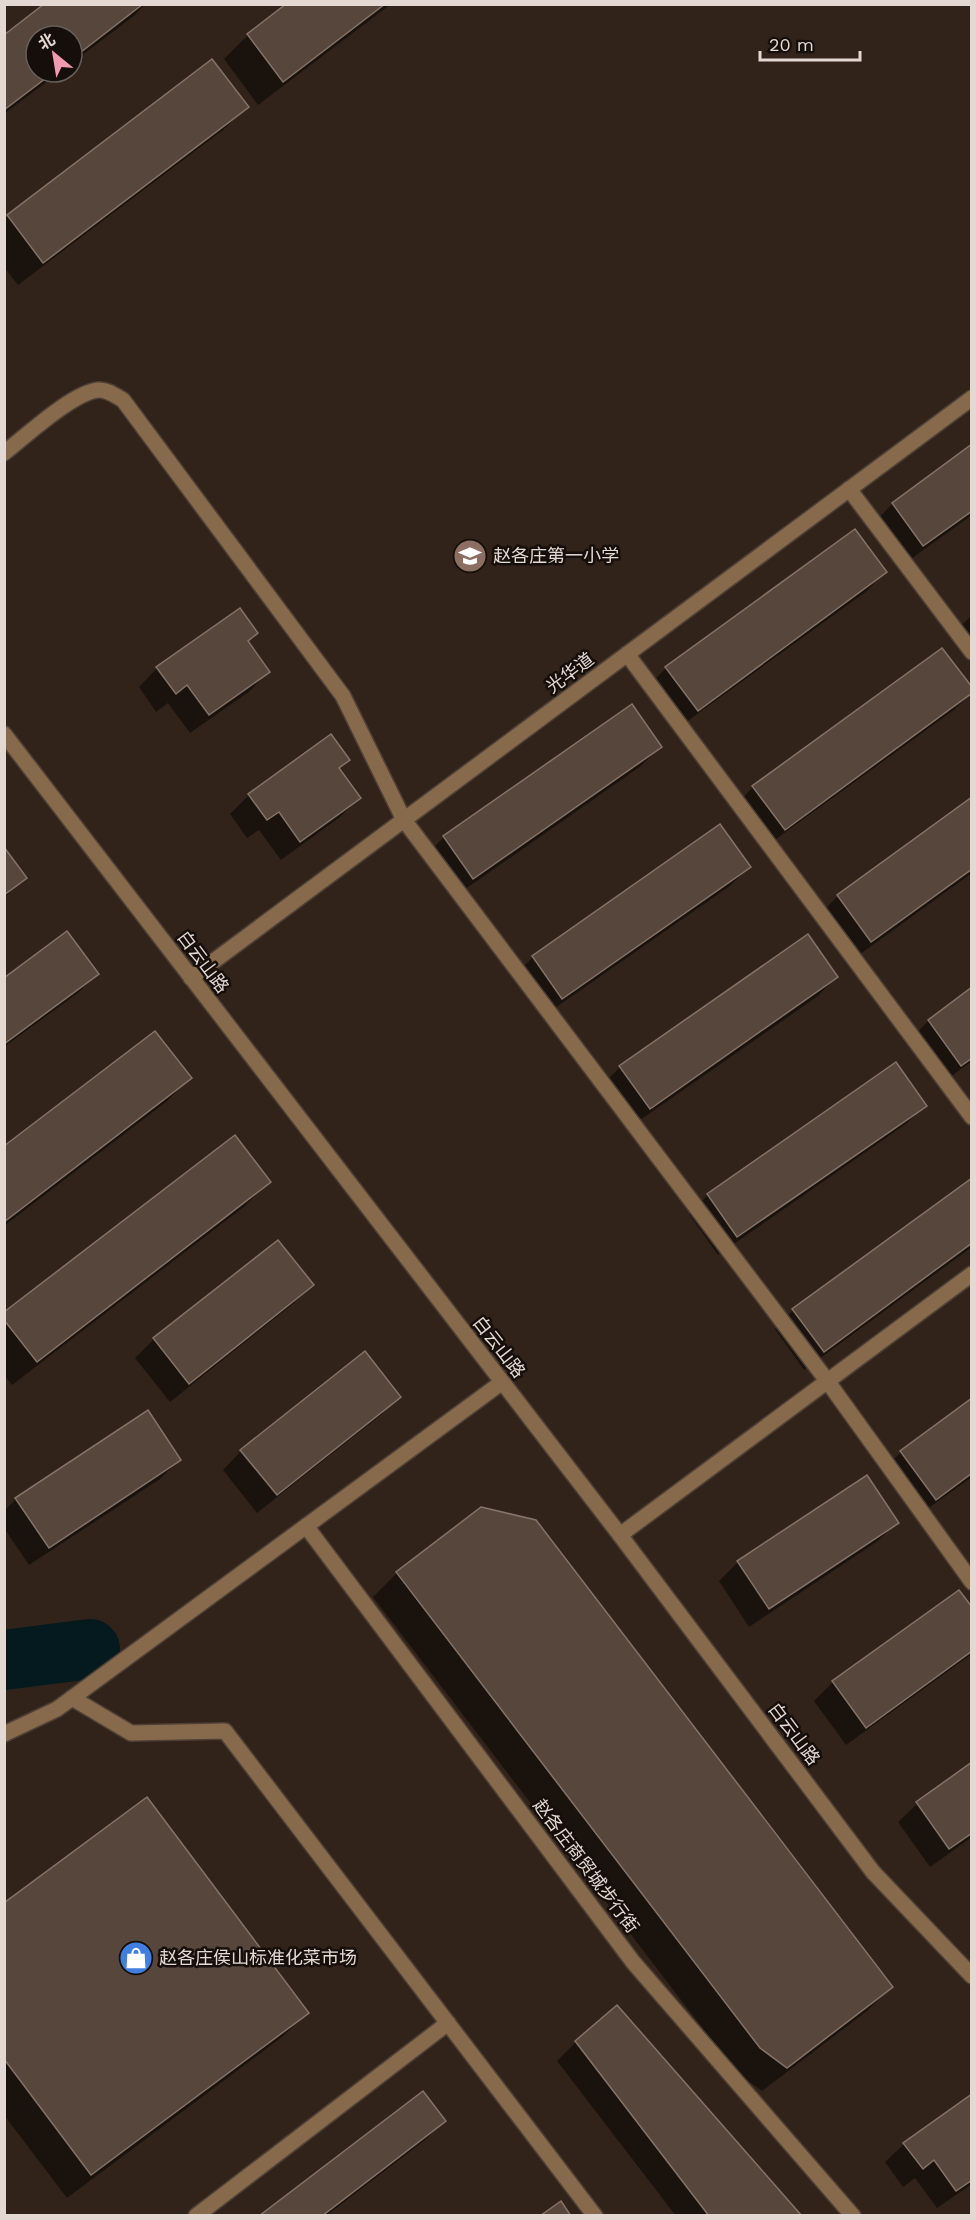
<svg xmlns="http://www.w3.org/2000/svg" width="976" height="2220" font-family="'Work Sans','Noto Sans SC',sans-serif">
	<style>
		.shadow { fill: #0007 }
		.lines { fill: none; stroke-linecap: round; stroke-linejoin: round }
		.river { stroke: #051a1e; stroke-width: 60 }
		.building { fill: #57463c; stroke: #857368; stroke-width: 1.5 }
		.minor-casing { stroke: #4e4037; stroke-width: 18 }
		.minor { stroke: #87694b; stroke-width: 15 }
		.labels { text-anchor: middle; stroke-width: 5; stroke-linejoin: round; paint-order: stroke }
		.poi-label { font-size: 18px; fill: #e3d8d2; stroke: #150e0a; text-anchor: start }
		.street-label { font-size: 18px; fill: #e3d8d2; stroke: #150e0a }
	</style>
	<rect width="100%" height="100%" fill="#32231a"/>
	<g class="shadow">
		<path d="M47,4h98l-10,11 -63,48v-27h-36v36h24l-56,42v-78z"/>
		<path d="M288,4h103l-133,101 -34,-46 24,-24z"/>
		<path d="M212,61l35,45 -24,24 -205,155 -14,-18v-48z"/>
		<path d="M972,446v69l-68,49 -30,-41 18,-19z"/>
		<path d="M885,572l-18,19 -189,137 -30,-41 18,-19z"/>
		<path d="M972,615v24l-10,-14z"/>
		<path d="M257,633l-10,9 21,30 -18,19 -60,42 -22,-30 -12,9 -17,-25 18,-19z"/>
		<path d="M972,692l-18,18 -189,137 -30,-41 18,-19z"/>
		<path d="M660,747l-19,19 -187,131 -29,-41 19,-19z"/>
		<path d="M348,760l-10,9 21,29 -19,19 -59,43 -22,-30 -12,8 -17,-24 19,-19z"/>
		<path d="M972,799v74l-120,87 -33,-45 19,-19z"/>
		<path d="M4,849l21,28 -21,21z"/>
		<path d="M749,867l-19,19 -188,131 -28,-41 19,-19z"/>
		<path d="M97,974l-19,19 -74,54v-67z"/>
		<path d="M836,977l-18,19 -188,131 -29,-41 19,-19z"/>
		<path d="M972,989v72l-30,22 -32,-43 18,-19z"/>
		<path d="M190,1078l-24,24 -162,124v-78z"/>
		<path d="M925,1105l-19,19 -188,131 -29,-41 19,-19z"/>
		<path d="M972,1179v68l-168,123 -29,-41 18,-19z"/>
		<path d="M269,1182l-24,24 -233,179 -8,-10v-61z"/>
		<path d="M277,1242l35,43 -19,19 -123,98 -35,-44 19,-19z"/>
		<path d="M399,1396l-18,19 -124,98 -34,-43 18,-19z"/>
		<path d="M972,1400v77l-56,40 -34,-46 19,-19z"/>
		<path d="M179,1460l-19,19 -131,86 -25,-37v-17l12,-12z"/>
		<path d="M867,1477l30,45 -19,19 -129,86 -30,-46 19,-19z"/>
		<path d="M397,1573l494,414 -24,24 -105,80 -26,-19 -363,-475z"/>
		<path d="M958,1592l14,18v44l-126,91 -32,-44 19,-19z"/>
		<path d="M972,1764v73l-42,30 -32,-45 19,-18z"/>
		<path d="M4,1905l303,108 -25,24 -215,161 -63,-83z"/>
		<path d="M576,2042l224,174h-124l-119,-155z"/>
		<path d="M972,2096v88l-35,24 -22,-30 -12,9 -18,-25 19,-18z"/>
		<path d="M444,2121l-19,19 -99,76h-64z"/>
	</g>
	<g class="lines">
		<path class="river" d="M4,1660l86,-11"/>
	</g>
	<g class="building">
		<path d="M44,4h99l-71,55v-23h-36v36h18l-50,38v-75z"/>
		<path d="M286,4h99l-102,78 -36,-48z"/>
		<path d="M212,59l37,48 -206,156 -36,-48z"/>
		<path d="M972,444v67l-49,35 -31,-43z"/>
		<path d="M855,529l32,43 -189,139 -33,-44z"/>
		<path d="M240,608l18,25 -10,8 22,31 -61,43 -22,-30 -11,9 -20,-27z"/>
		<path d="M942,648l30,39v6l-187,137 -33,-44z"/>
		<path d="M632,704l30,43 -189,132 -30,-43z"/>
		<path d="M331,734l19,26 -11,8 22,30 -61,44 -21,-30 -12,8 -19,-26z"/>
		<path d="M972,797v72l-101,73 -34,-47z"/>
		<path d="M720,824l31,43 -189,132 -30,-43z"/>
		<path d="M4,847l23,31 -23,17z"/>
		<path d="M67,931l32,43 -95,70v-66z"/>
		<path d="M808,934l30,43 -188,132 -31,-43z"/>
		<path d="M972,987v71l-11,8 -33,-46z"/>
		<path d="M155,1031l37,47 -188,144v-76z"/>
		<path d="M896,1062l31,44 -190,131 -30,-43z"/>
		<path d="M235,1135l36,47 -234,180 -33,-42v-8z"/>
		<path d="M972,1178v65l-148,109 -32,-43z"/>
		<path d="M278,1240l36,45 -125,99 -36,-46z"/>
		<path d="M365,1351l36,46 -124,98 -37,-45z"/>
		<path d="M972,1398v75l-36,27 -36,-49z"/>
		<path d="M148,1410l33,50 -132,88 -34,-50z"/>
		<path d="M867,1475l32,48 -130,86 -32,-48z"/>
		<path d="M481,1507l55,13 357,467 -106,81 -27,-20 -364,-476z"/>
		<path d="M959,1590l13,17v44l-106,77 -34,-47z"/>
		<path d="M972,1762v71l-23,16 -33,-47z"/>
		<path d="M147,1797l162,216 -218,162 -87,-116v-156z"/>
		<path d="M617,2005l185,211h-93l-134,-175z"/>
		<path d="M423,2091l23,30 -124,95h-63z"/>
		<path d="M972,2094v86l-16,11 -22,-31 -11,9 -20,-26z"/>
		<path d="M561,2201l10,15h-31z"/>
	</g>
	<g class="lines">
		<defs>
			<g id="minor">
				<path d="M4,453c22,-17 68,-60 94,-63 9,-1 18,6 25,10l220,296 61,124 424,562 144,200"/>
				<path d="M849,489l123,163"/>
				<path d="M627,654l345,463"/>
				<path d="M4,734l616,801 253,337 99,104"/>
				<path d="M191,978l781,-580"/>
				<path d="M306,1526l327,436 220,254"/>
				<path d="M620,1535l352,-261"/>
				<path d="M72,1698l59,35 94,-2 370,485"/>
				<path d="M4,1734l53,-25 444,-326"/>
				<path d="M196,2216l252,-193"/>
			</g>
		</defs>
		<use href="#minor" class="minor-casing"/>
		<use href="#minor" class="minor"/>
	</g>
	<defs>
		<symbol id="school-disc" viewBox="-11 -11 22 22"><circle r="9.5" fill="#8d6e63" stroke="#150e0a"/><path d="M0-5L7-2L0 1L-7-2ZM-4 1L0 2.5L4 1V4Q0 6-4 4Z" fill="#fff"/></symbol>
		<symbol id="shop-disc" viewBox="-11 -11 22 22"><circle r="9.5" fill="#3f7fe0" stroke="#150e0a"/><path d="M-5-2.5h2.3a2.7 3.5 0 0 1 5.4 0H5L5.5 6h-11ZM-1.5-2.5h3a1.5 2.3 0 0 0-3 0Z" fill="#fff"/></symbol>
	</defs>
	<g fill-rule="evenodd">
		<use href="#school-disc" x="451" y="537" width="38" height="38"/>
		<use href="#shop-disc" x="117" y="1939" width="38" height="38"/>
	</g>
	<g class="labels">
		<g class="poi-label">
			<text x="493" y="562">赵各庄第一小学</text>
			<text x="159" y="1964">赵各庄侯山标准化菜市场</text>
		</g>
		<g class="street-label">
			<text transform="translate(570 673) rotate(-37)" y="6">光华道</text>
			<text transform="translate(203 962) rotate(53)" y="6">白云山路</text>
			<text transform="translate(499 1347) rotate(52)" y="6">白云山路</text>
			<text transform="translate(794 1734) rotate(53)" y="6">白云山路</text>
			<text transform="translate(586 1866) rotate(53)" y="6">赵各庄商贸城步行街</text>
		</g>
	</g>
	<rect width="976" height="2220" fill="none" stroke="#e3d8d2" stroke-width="12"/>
	<g transform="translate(54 54) rotate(330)"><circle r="28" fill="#150e0a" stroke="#675f5a" stroke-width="1.5"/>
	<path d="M0-4.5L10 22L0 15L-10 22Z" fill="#f29aaf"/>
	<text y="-9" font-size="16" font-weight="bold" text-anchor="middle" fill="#e3d8d2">北</text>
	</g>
	<path d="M760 51v9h100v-9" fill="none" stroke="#e3d8d2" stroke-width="3"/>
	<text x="769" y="51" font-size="18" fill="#e3d8d2" stroke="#150e0a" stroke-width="4.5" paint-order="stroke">20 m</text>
</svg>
